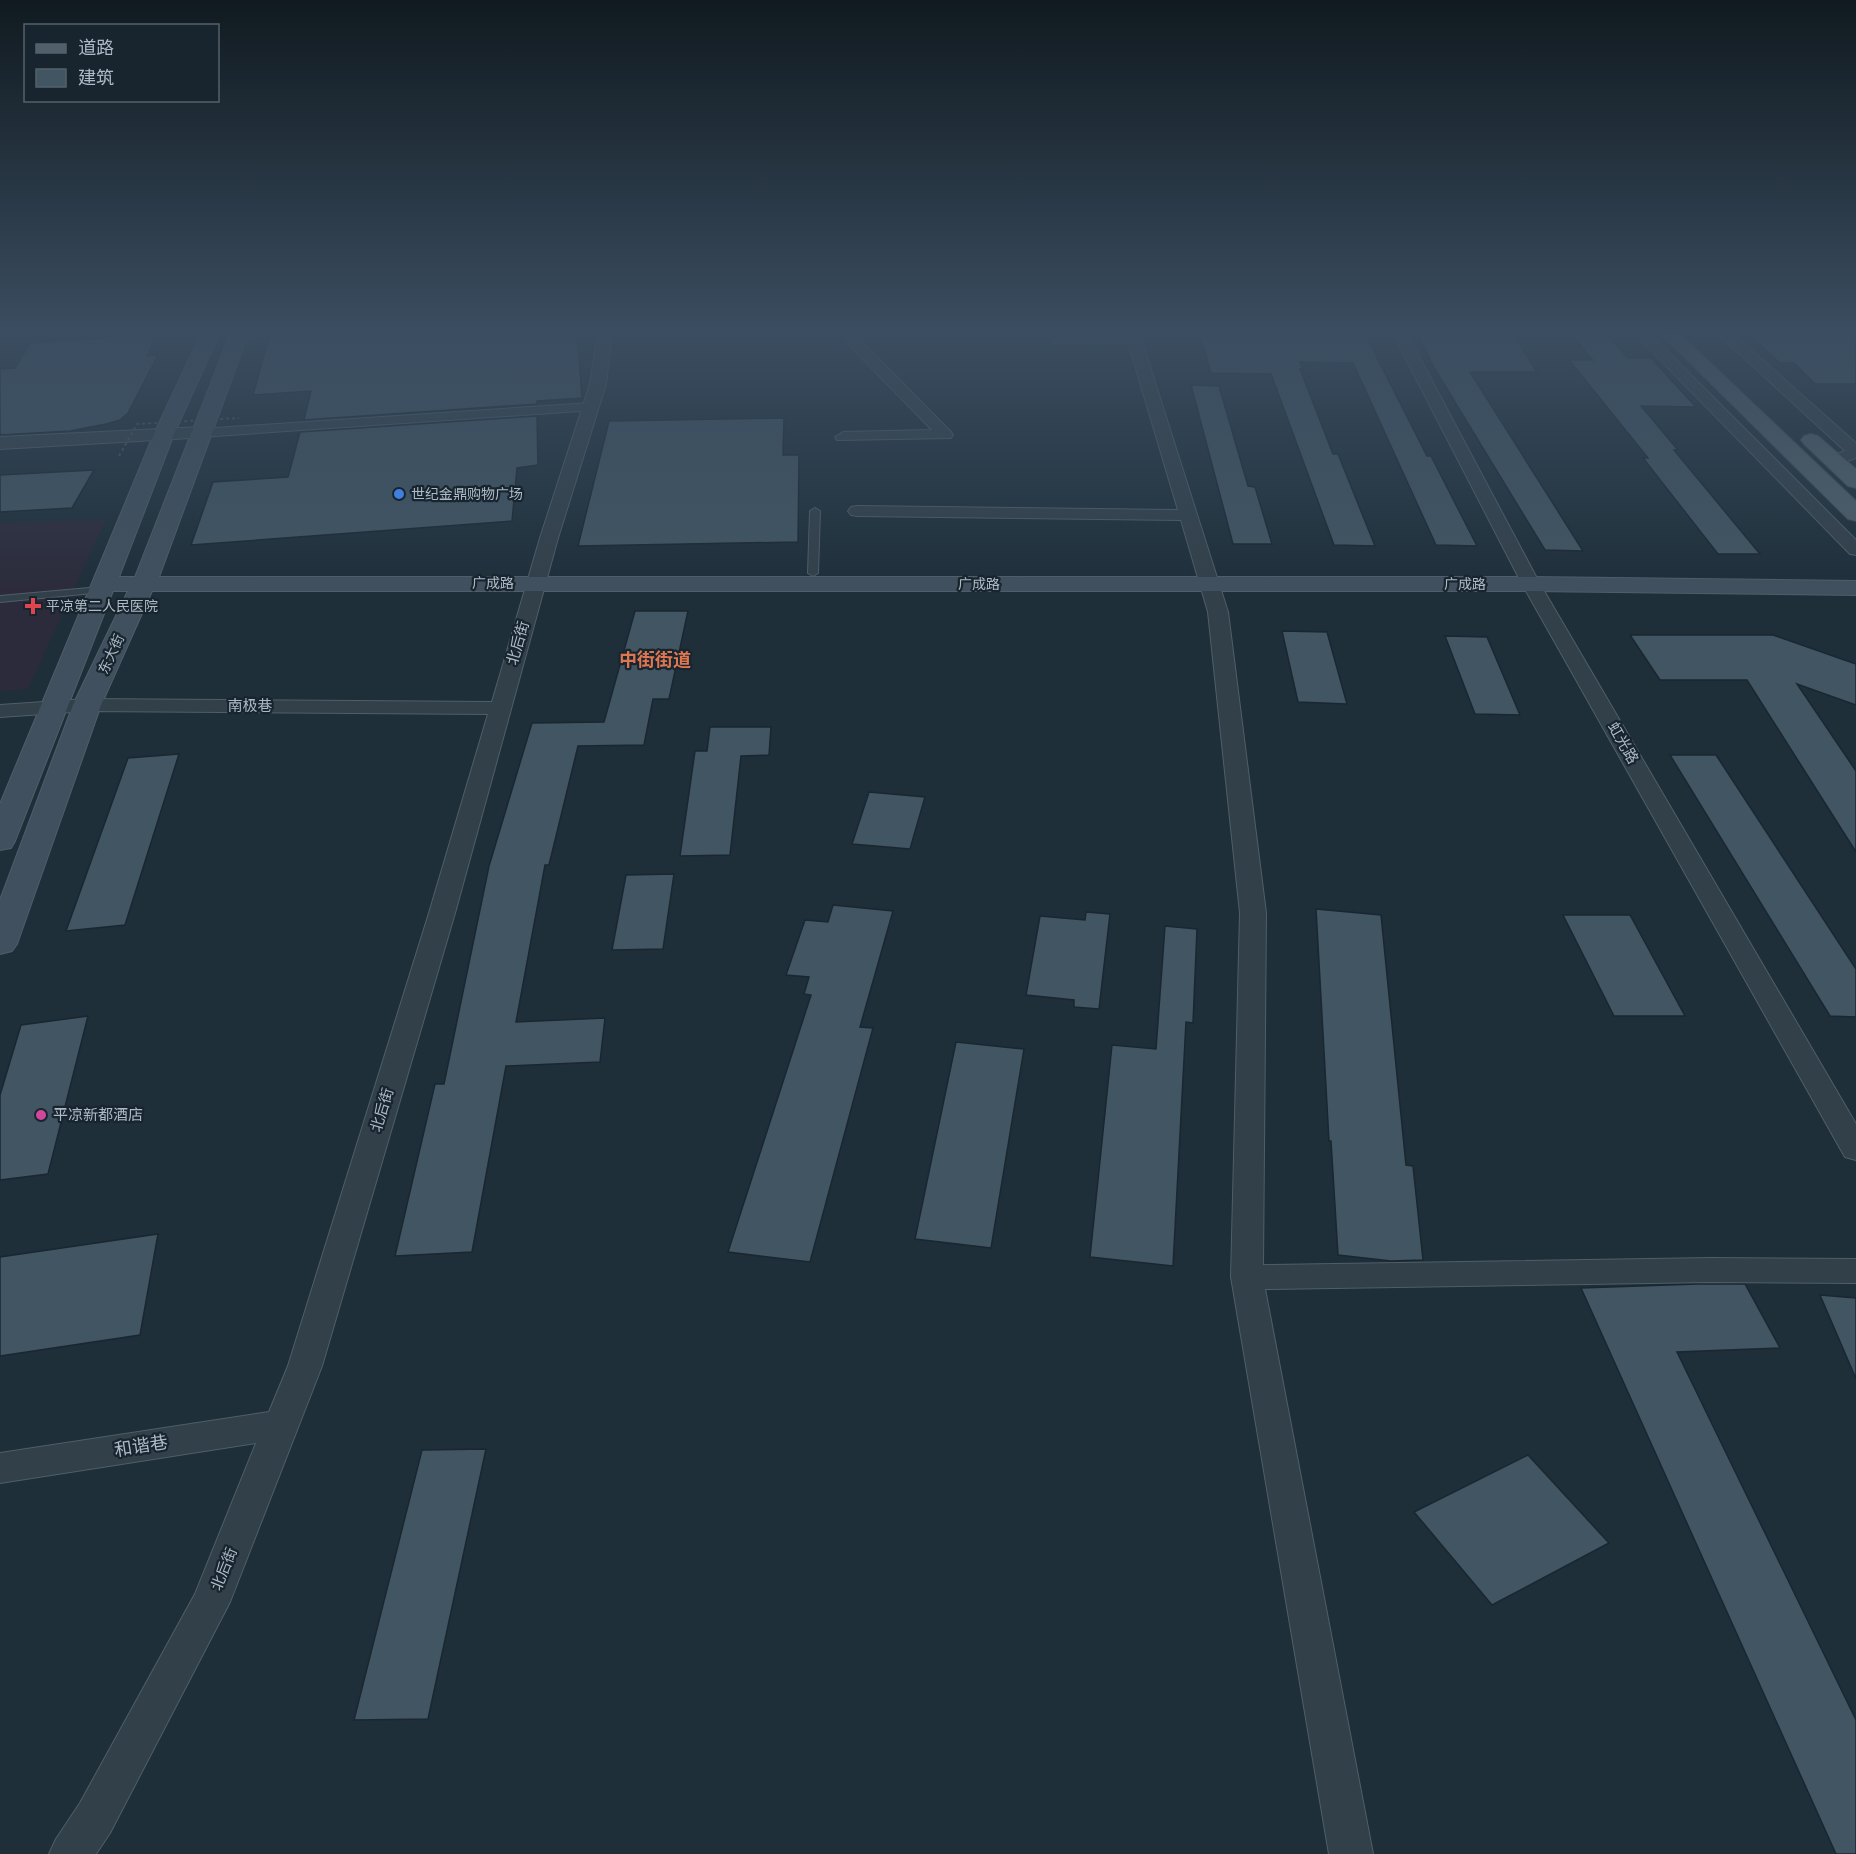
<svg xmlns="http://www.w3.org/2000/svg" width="1856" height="1854" font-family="'Nunito Sans','Noto Sans SC',sans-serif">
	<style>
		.medical { fill: #2b2b3b }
		.building { fill: #415562; stroke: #1a2731; stroke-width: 1.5 }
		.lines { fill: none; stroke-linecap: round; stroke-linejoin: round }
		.service-casing { stroke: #505e68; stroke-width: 2 }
		.pedestrian-casing { stroke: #505e68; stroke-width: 2 }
		.minor-casing { stroke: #505e68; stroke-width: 2 }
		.tertiary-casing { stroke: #505e68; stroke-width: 2 }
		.secondary-casing { stroke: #505e68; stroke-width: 2 }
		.primary-casing { stroke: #3f4c57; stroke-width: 2 }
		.service { fill: #32404a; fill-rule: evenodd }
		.pedestrian { fill: #32404a; fill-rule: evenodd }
		.minor { fill: #32404a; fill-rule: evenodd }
		.tertiary { fill: #32404a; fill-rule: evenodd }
		.secondary { fill: #40505e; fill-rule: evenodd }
		.primary { fill: #50606b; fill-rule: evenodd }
		.path-bridge { stroke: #3e5856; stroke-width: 2; stroke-dasharray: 3 3; stroke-linecap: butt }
		.shop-dot { fill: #3f7fe0; stroke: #18252f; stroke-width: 2 }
		.health-dot { fill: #e0444e; stroke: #18252f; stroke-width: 2 }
		.hotel-dot { fill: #d1479c; stroke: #18252f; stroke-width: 2 }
		.labels { text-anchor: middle; stroke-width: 4.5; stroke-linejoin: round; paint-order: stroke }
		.far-poi-label { font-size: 14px; fill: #acbbc7; stroke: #18252f; text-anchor: start }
		.far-street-label { font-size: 14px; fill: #acbbc7; stroke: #18252f }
		.street-label { font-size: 15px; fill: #acbbc7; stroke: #18252f }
		.poi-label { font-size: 15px; fill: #acbbc7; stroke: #18252f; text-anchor: start }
		.far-district-label { font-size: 18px; font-weight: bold; fill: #de7651; stroke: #18252f }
		.near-street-label { font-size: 18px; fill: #acbbc7; stroke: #18252f }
	</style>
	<rect width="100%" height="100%" fill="#1e2f3a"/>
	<path class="medical" d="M106,519l-78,170 -28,2v-168z"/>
	<g class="building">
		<path d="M113,332h45l-11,24 11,-1 -30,58 -8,7 -14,4 -36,7 -70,4v-66l15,-1 15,-25 80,-5z"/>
		<path d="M324,332h253l5,66 -45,3v3l-233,16 7,-29 -58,4 16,-58z"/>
		<path d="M1199,332h165l63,124h4l46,90 -41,-1 -83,-182 -53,-1 3,7h-3l33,85h5l37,92 -41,-1 -63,-171 -60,-1z"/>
		<path d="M1417,332h95l25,40h-67l113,179 -38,-1 -112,-184z"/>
		<path d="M1569,332h35l24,26h23l45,49 -55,-1 37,44h-4l86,104h-42l-75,-96h5l-79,-98h24z"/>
		<path d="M1746,332h110v52h-41l-21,-21h-14z"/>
		<path d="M1191,385l28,1 29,100 7,1 17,57h-39z"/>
		<path d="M537,416l1,49 -21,3 -5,53 -321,24 22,-63 75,-5 12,-45z"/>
		<path d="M784,418l-1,37h16l-1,87 -220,4 31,-125z"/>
		<path d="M94,470l-22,38 -72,4v-37z"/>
		<path d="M635,611h53l-19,88h-16l-9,46 -66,1 -29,119h-4l-29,157 89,-4 -5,44 -94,4 -34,186 -77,4 40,-172h9l45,-218 43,-143 72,-1z"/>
		<path d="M1282,631l45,1 20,72 -49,-2z"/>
		<path d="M1630,635h143l83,29v41l-59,-21 59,87v81l-109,-172h-87z"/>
		<path d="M1445,636l42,1 33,78 -45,-1z"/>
		<path d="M710,727h61l-2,28 -28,1 -11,99 -50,1 15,-105h12z"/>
		<path d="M179,754l-54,171 -59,6 62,-173z"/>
		<path d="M1670,755h46l140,214v48l-26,-1z"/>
		<path d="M869,792l56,5 -15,52 -58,-5z"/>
		<path d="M674,874l-11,75 -51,1 14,-75z"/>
		<path d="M833,905l60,6 -33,116 13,1 -63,234 -82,-10 83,-257 -7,-1 5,-17 -23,-2 19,-55 23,2z"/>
		<path d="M1316,909l65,6 25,250 7,1 10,94 -32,1 -53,-6 -7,-114h-2z"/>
		<path d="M1086,912l24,2 -11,95 -25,-2v-7l-48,-5 14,-79 45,4z"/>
		<path d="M1563,915h67l55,101h-71z"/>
		<path d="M1165,926l32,3 -4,94 -7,-1 -13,244 -83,-9 22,-212 44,4z"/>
		<path d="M88,1016l-40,158 -48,6v-85l21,-70z"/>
		<path d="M956,1042l68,7 -33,199 -76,-9z"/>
		<path d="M158,1234l-18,101 -140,21v-99z"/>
		<path d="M1697,1284h48l35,64 -103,4 179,368v134h-20l-255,-566z"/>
		<path d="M1820,1295l36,3v81z"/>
		<path d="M486,1449l-58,270 -74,1 68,-270z"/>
		<path d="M1528,1455l81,88 -117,62 -78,-93z"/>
	</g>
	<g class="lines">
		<defs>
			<g id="service">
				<path d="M815,508l5,3 -2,62 -5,3 -5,-3 2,-62z"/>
				<path d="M100,587l4,1v4l-104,10v-6z"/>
			</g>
			<path id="pedestrian" d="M591,403l6,4 -2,3 -394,27 -6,-4 6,-4z"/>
			<g id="minor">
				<path d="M233,332h40c-7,7 -29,8 -39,5z"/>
				<path d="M598,332h14l-6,52 -48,154 -103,375 -133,453 -92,236 -120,231 -14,21h-47l7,-15 24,-36 115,-209 61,-151 -256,40v-30l269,-41 19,-46 141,-453 59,-199 -401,-3 -87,6v-12l87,-6 405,3 48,-164 50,-154z"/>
				<path d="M841,332h14l8,11 88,89 2,3 -2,3 -114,2 -2,-3 8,-5 89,-2 -79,-81z"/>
				<path d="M1048,332h14l1,3 76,-3 89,280 38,301 -3,352 448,-7 145,1v24l-145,-1 -446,7 108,565h-44l-98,-577 9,-364 -32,-301 -27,-92 -324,-4 -6,-1 -3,-4 3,-4 6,-1 321,4 -50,-168 -70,1 -5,-1z"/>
				<path d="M1392,332h14l134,252 316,540v36l-11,-3 -4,-7 -319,-566z"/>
				<path d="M1633,332h15l208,208v15l-6,-1z"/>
				<path d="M1716,332h15l125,111v15l-22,8 -6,-1 -2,-4 2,-4 17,-6z"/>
			</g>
			<path id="tertiary" d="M201,427l7,2 3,4 -3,4 -208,12v-12z"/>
			<path id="secondary" d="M202,332h18l-46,102 -55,143h16l2,-5 94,-240h18l-90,245h1372l325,4v14l-325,-4h-1379l-51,114 -84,239 -5,7 -12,3v-54l73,-195 55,-114h-15l-98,250 -4,7 -11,2v-46l154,-370z"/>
			<g id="primary">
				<path d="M1659,332h19l178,169v20l-8,-2z"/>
				<path d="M1811,434l7,2 38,33v19l-8,-2 -44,-42 -3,-4 3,-4z"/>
			</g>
		</defs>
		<use href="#service" class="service-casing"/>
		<use href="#pedestrian" class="pedestrian-casing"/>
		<use href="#minor" class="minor-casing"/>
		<use href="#tertiary" class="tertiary-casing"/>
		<use href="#secondary" class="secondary-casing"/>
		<use href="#primary" class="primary-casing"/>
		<use href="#service" class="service"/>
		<use href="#pedestrian" class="pedestrian"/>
		<use href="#minor" class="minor"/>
		<use href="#tertiary" class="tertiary"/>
		<use href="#secondary" class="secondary"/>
		<use href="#primary" class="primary"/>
		<path class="path-bridge" d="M119,456l18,-32 102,-6"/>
	</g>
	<linearGradient id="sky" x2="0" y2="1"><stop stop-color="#101a20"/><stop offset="0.56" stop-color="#3b4d60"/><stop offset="1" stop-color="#3b4d60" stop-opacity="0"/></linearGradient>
	<rect width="1856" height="591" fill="url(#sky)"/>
	<circle class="shop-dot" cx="399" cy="494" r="6"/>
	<path class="health-dot" d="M30 597h6v6h6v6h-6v6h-6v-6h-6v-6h6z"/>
	<circle class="hotel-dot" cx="41" cy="1115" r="6"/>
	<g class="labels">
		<g class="far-poi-label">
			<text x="411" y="499">世纪金鼎购物广场</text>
			<text x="46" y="611">平凉第二人民医院</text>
		</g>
		<g class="far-street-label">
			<text x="493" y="588">广成路</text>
			<text x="979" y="589">广成路</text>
			<text x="1465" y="589">广成路</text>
			<text transform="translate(111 654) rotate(-65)" y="5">东大街</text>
		</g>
		<g class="street-label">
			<text transform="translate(518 643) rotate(-74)" y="5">北后街</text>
			<text x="250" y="711">南极巷</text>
			<text transform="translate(1623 743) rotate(60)" y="5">虹光路</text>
			<text transform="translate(382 1110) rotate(-73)" y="5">北后街</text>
			<text transform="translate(224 1569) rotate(-68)" y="5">北后街</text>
		</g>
		<g class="poi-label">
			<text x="53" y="1120">平凉新都酒店</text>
		</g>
		<g class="far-district-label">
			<text x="655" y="666">中街街道</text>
		</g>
		<g class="near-street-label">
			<text transform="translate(141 1446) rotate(-9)" y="6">和谐巷</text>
		</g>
	</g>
	<rect x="24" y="24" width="195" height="78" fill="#18252f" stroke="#53616c" stroke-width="1.5"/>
	<rect x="36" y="44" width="30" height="9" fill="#50606b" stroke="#53616c" stroke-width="1.5"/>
	<text x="78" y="54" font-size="18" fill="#acbbc7">道路</text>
	<rect x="36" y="69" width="30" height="18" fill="#415562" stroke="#53616c" stroke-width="1.5"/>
	<text x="78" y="84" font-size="18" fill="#acbbc7">建筑</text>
</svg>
